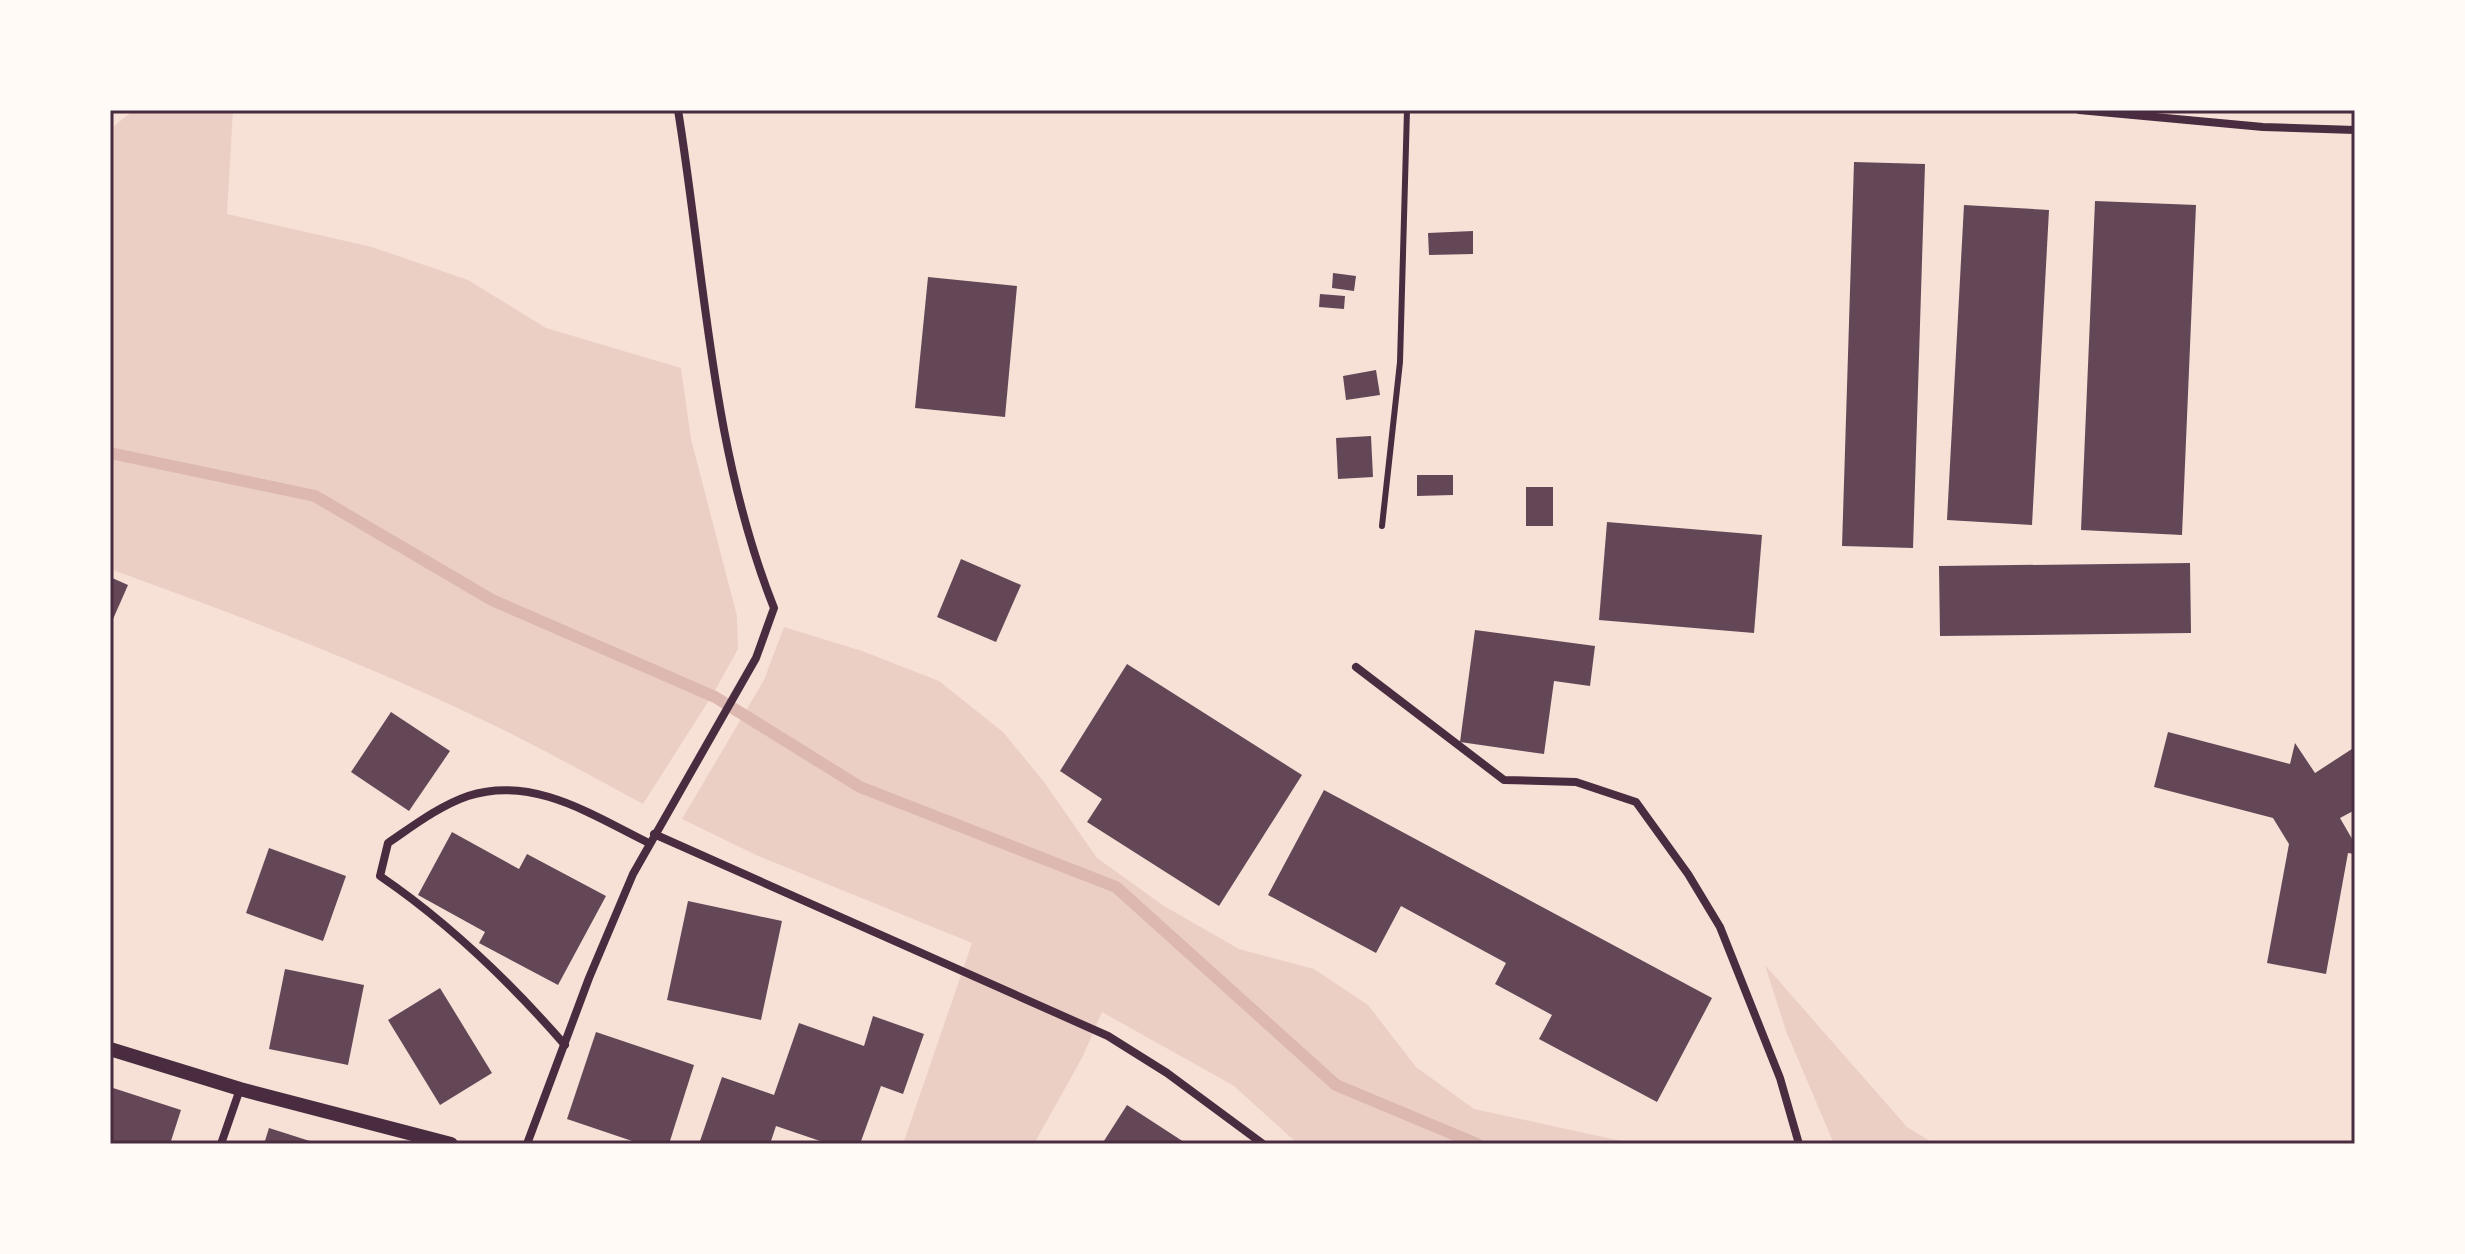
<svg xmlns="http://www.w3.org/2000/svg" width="2465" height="1254" font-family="'Sofia Sans Condensed',sans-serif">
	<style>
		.green { fill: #ebcfc5 }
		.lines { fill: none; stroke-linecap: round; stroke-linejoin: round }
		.stream { stroke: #dcb8b0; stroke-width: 12 }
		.building { fill: #644757 }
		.service { stroke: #4a2c40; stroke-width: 6 }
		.minor { stroke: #4a2c40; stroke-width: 8 }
		.tertiary { stroke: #4a2c40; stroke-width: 14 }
		.neatline { fill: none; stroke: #4a2c40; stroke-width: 3 }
	</style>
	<rect width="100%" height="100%" fill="#f7e1d7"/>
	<g class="green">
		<path d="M134,110h99l-6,104 145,33 96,33 78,48 135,40 10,71 46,177 1,33 -25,45 -70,110c-52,-28 -103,-57 -156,-82 -122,-59 -250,-107 -377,-153v-440z"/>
		<path d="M784,627l78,24 77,30 64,51 41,50 53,76 67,48 75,43 75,20 54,36 48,62 58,42 161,35h-337l-64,-58 -132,-74 -19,44 -49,88h-131l69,-201 -216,-88 -74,-36 82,-139z"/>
		<path d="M1765,965l142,162 28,17h-101l-48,-113z"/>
	</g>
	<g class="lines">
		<path class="stream" d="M110,453l205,43 177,104 223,97 145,90 256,100 220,198 141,59"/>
	</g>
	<g class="building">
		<path d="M1854,162l71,2 -12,384 -71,-2z"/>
		<path d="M2095,201l101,4 -14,330 -101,-5z"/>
		<path d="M1964,205l85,5 -17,315 -85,-5z"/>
		<path d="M1473,231v23l-44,1 -1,-22z"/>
		<path d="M1333,273l23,3 -2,15 -22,-3z"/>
		<path d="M928,277l89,9 -12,131 -90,-9z"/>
		<path d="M1320,294l25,2 -1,13 -25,-2z"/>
		<path d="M1376,370l4,25 -34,5 -3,-24z"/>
		<path d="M1371,436l2,41 -35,2 -2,-41z"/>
		<path d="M1417,475h36v20l-36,1z"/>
		<rect x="1526" y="487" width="27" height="39"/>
		<path d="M1607,522l155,13 -8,98 -155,-13z"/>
		<path d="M961,559l60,26 -25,57 -59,-25z"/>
		<path d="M2190,563l1,70 -251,3 -1,-70z"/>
		<path d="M110,577l18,8 -18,41z"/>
		<path d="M1475,630l120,16 -5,40 -36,-5 -10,73 -84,-12z"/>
		<path d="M1127,664l175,111 -83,131 -132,-84 15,-23 -42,-28z"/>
		<path d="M391,712l59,39 -41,60 -58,-39z"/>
		<path d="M2168,732l122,32 5,-21 20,30 40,-26v63l-15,8 15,26v10l-7,-1 -22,121 -59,-11 22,-119 -16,-26 -119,-31z"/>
		<path d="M1324,790l388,208 -55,104 -118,-63 13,-24 -57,-31 11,-21 -105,-57 -25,47 -108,-58z"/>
		<path d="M452,832l67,37 8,-15 79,42 -48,89 -79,-42 6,-11 -67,-37z"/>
		<path d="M269,848l77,28 -23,65 -77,-28z"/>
		<path d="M688,901l94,20 -21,99 -94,-20z"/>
		<path d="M285,969l79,16 -16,80 -79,-16z"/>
		<path d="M440,988l52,85 -52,32 -52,-85z"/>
		<path d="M873,1016l51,18 -21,60 -22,-8 -21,58h-31l-53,-18 -6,18h-71l23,-67 52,18 25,-72 65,23z"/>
		<path d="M596,1032l98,33 -25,79h-28l-74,-25z"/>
		<path d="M110,1087l71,23 -11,34h-60z"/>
		<path d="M1127,1105l60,39h-85z"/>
		<path d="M269,1128l47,15v1h-52z"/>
	</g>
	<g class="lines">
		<path class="service" d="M1382,526l18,-164 7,-252"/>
		<g class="minor">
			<path d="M2079,110l184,17 92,3"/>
			<path d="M1356,667l148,113 72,2 60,20 52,72 32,53 60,151 19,66"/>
			<path d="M654,834l454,202 59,37 96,71"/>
			<path d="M565,1045c-55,-63 -116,-122 -185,-169l8,-33c25,-17 51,-37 80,-47 65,-21 124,19 181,47"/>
			<path d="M221,1144l19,-55"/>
			<path d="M527,1144l62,-166 44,-104 123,-216 18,-50c-63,-158 -69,-332 -96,-498"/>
		</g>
		<path class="tertiary" d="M110,1049l130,40 211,55"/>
	</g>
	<rect width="2465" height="1254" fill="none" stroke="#fffaf5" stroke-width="224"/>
	<rect x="112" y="112" width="2241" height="1030" class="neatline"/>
</svg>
